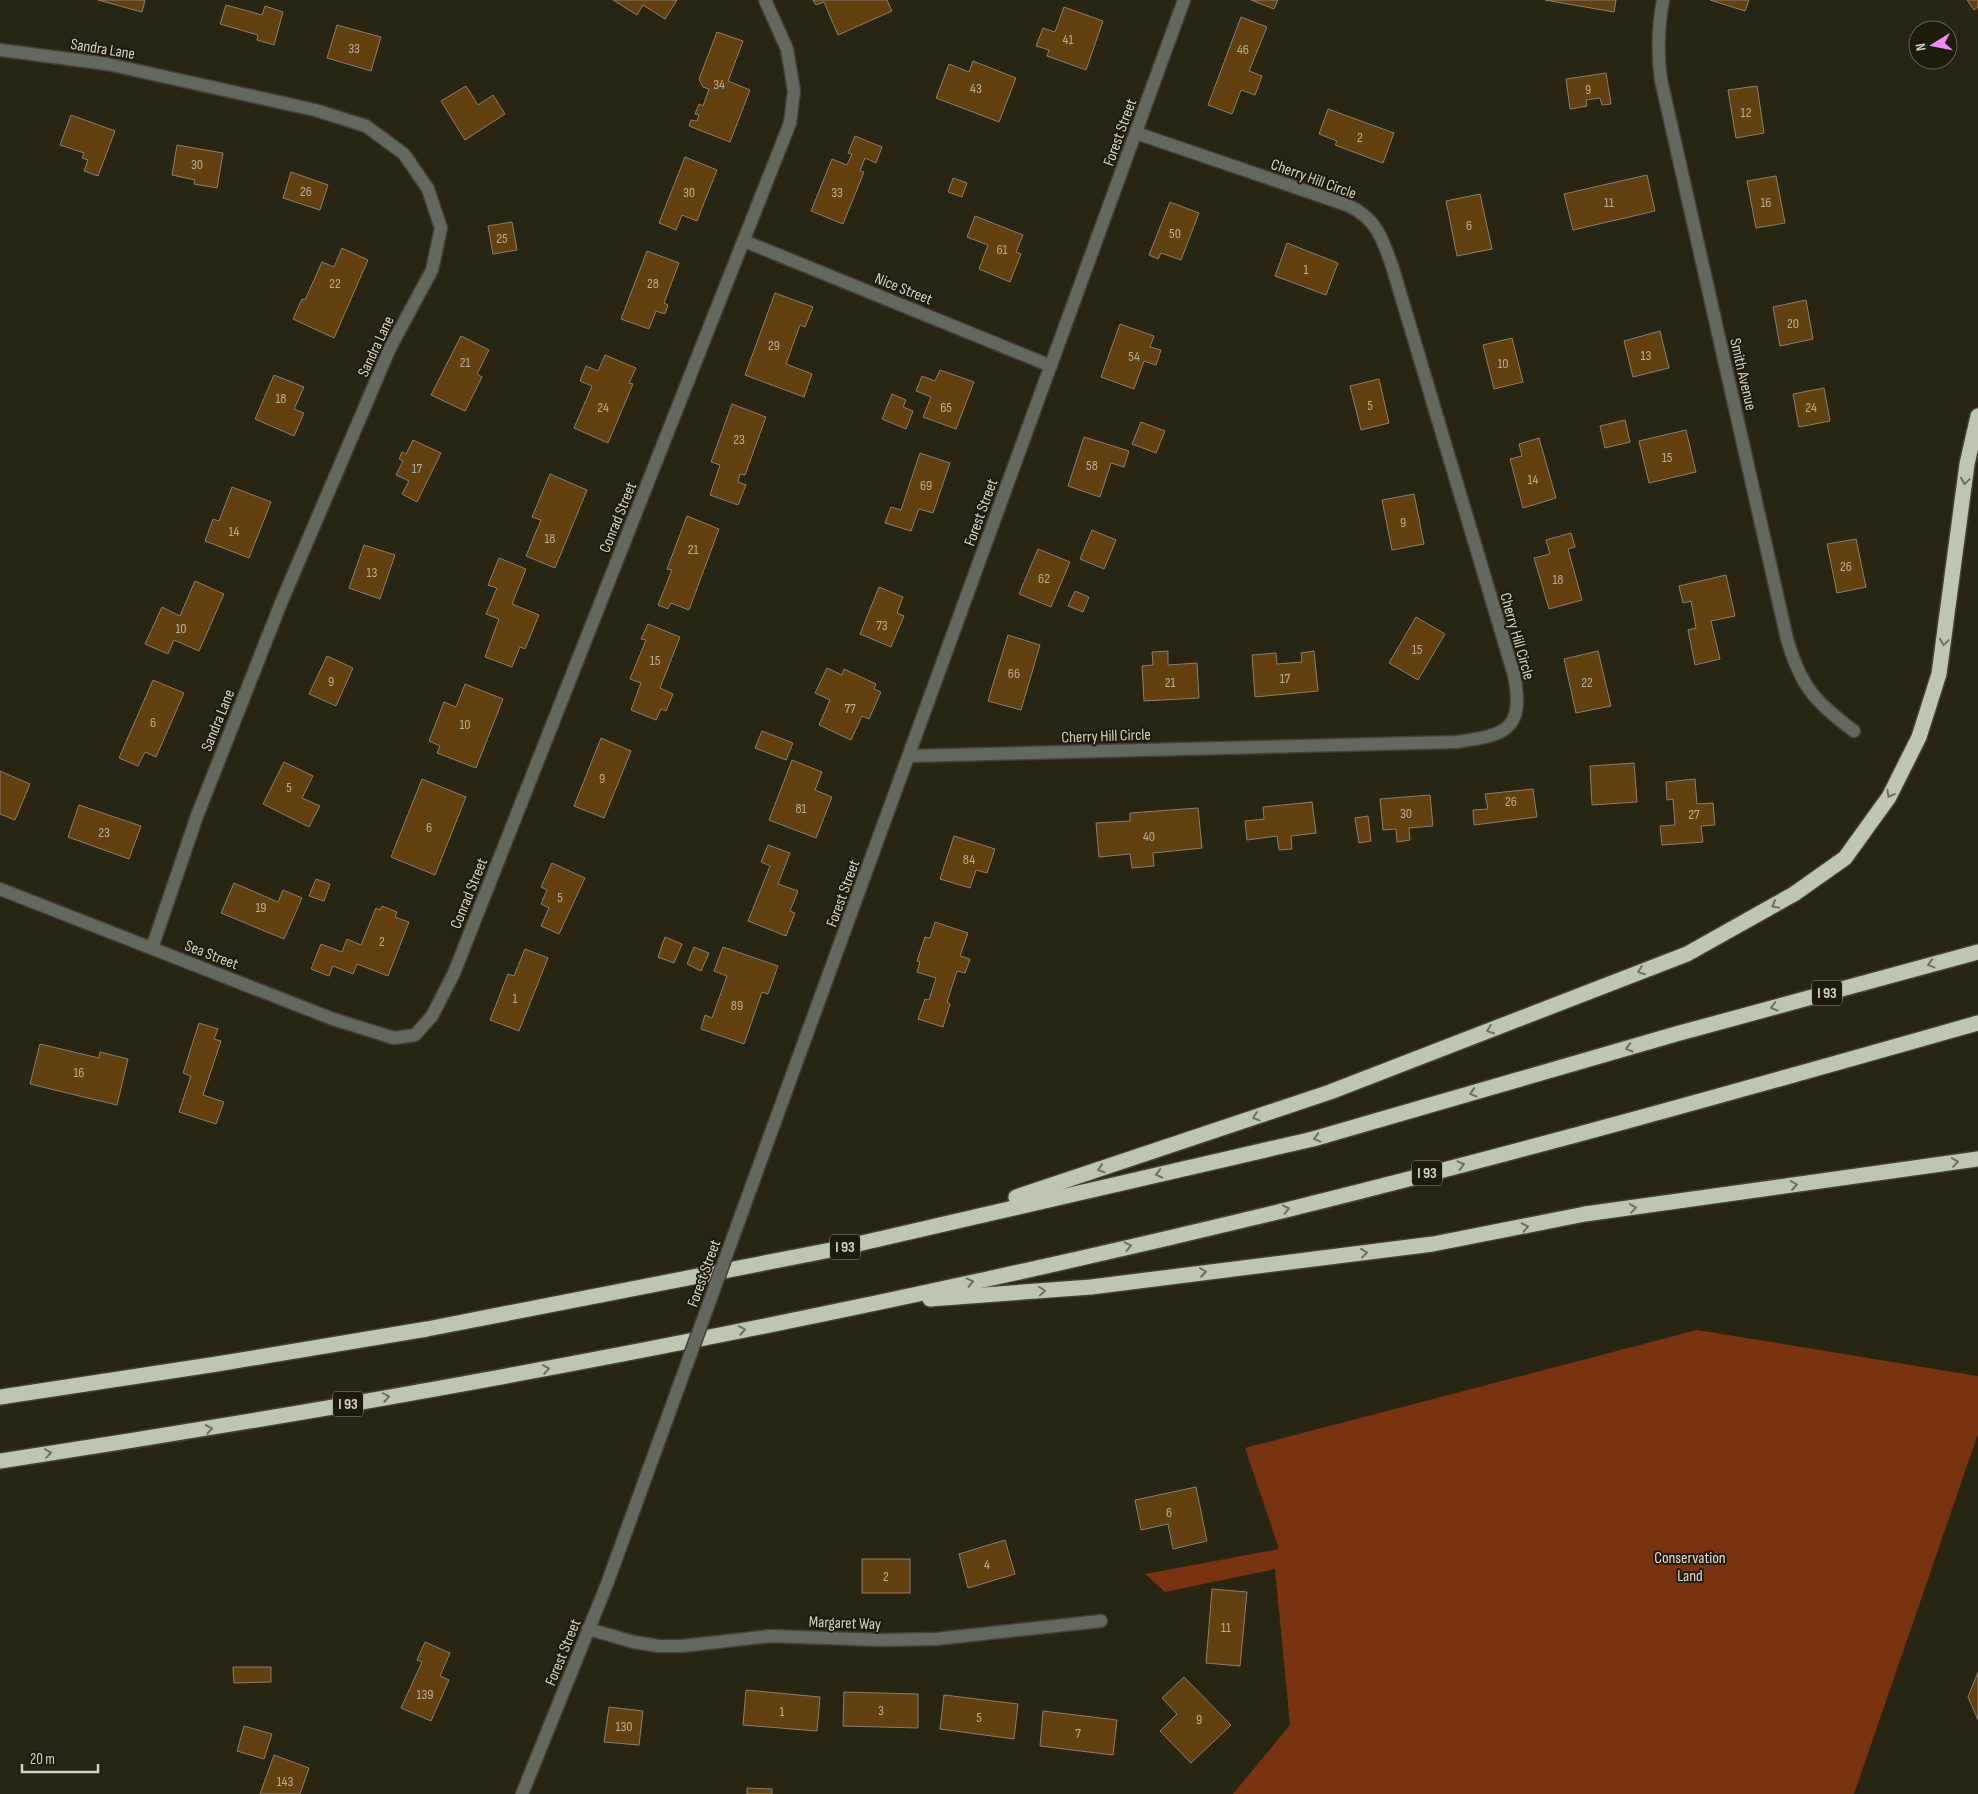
<svg xmlns="http://www.w3.org/2000/svg" width="1978" height="1794" font-family="'Sofia Sans Condensed',sans-serif">
	<style>
		.green { fill: #793310 }
		.building { fill: #634010; stroke: #8e7f6f }
		.lines { fill: none; stroke-linecap: round; stroke-linejoin: round }
		.minor-casing { stroke: #454130; stroke-width: 15 }
		.highway-casing { stroke: #454130; stroke-width: 18 }
		.minor { stroke: #65685f; stroke-width: 12 }
		.highway { stroke: #bec6b0; stroke-width: 15 }
		.minor-bridge-casing { stroke: #454130; stroke-width: 15; stroke-linecap: butt }
		.minor-bridge { stroke: #65685f; stroke-width: 12 }
		.oneway { stroke: #6e705d }
		.labels { text-anchor: middle; stroke-width: 4; stroke-linejoin: round; paint-order: stroke }
		.number-label { font-size: 14px; fill: #b8ae99 }
		.shield { fill: #1f1b0a; stroke: #9e9b8e; stroke-width: 1 }
		.shield-label { font-size: 15px; font-weight: bold; fill: #d5d2c7 }
		.street-label { font-size: 16px; fill: #d5d2c7; stroke: #1f1b0a }
		.park-label { font-size: 16px; fill: #f0d7cc; stroke: #1f1b0a }
	</style>
	<rect width="100%" height="100%" fill="#292513"/>
	<path class="green" d="M1697,1330l281,46v58l-124,360h-621l57,-69 -15,-156 -110,23 -20,-18 134,-25 -34,-101z"/>
	<g class="building">
		<path d="M98,0h47l-3,12z"/>
		<path d="M613,0h64l-12,19 -22,-14 -6,10z"/>
		<path d="M813,0h74l5,11 -54,24 -14,-33 -8,3z"/>
		<path d="M1251,0h27l-4,9z"/>
		<path d="M1545,0h71l-2,12z"/>
		<path d="M1710,0h39l-4,11z"/>
		<path d="M1967,0h11v7l-4,3z"/>
		<path d="M226,5l36,10 3,-9 18,6 -9,33 -17,-5 1,-5 -38,-11z"/>
		<path d="M1064,7l39,14 -17,49 -39,-14 2,-6 -13,-4 7,-18 12,4z"/>
		<path d="M1241,17l26,10 -18,44 13,5 -7,19 -14,-5 -9,24 -24,-9z"/>
		<path d="M337,25l44,12 -10,34 -44,-13z"/>
		<path d="M717,32l26,9 -15,40 22,9 -20,52 -41,-16 2,-6 6,1 2,-6 -4,-1 4,-10 4,2 6,-17 -6,-2 -4,-8z"/>
		<path d="M973,61l43,17 -17,44 -63,-24 13,-34 20,8z"/>
		<path d="M1606,73l5,31 -9,1 -2,-7 -14,2 1,6 -17,3 -4,-30z"/>
		<path d="M466,86l12,19 15,-10 12,19 -40,26 -24,-39z"/>
		<path d="M1757,86l7,47 -28,5 -8,-48z"/>
		<path d="M1328,109l66,24 -11,30 -48,-18 2,-4 -18,-7z"/>
		<path d="M71,115l44,16 -17,45 -14,-5 4,-11 -6,-2 2,-5 -24,-8z"/>
		<path d="M855,136l27,11 -6,16 -11,-5 -5,13 4,1 -21,52 -32,-13 21,-52 15,6 5,-11 -4,-1z"/>
		<path d="M177,145l46,8 -6,35 -23,-4 1,-4 -23,-5z"/>
		<path d="M685,157l32,13 -20,51 -15,-6 -6,15 -17,-7z"/>
		<path d="M291,172l37,13 -8,25 -37,-12z"/>
		<path d="M1647,175l8,36 -82,19 -9,-36z"/>
		<path d="M1776,176l9,47 -29,5 -9,-47z"/>
		<path d="M953,178l14,5 -5,14 -14,-5z"/>
		<path d="M1480,194l12,55 -35,7 -11,-55z"/>
		<path d="M1170,202l29,11 -18,47 -20,-7 -3,6 -9,-4z"/>
		<path d="M975,216l48,19 -7,17 5,2 -11,28 -31,-13 9,-24 -21,-8z"/>
		<path d="M512,222l5,28 -24,4 -5,-28z"/>
		<path d="M1287,243l51,20 -12,32 -51,-19z"/>
		<path d="M342,248l26,12 -34,78 -41,-19 9,-20 3,1 17,-38 12,5z"/>
		<path d="M647,251l32,12 -15,40 4,2 -3,9 -9,-3 -7,18 -28,-10z"/>
		<path d="M775,293l38,14 -8,20 -5,-2 -14,39 26,10 -8,23 -59,-22z"/>
		<path d="M1806,300l7,39 -33,7 -7,-39z"/>
		<path d="M1120,324l34,12 -4,11 11,3 -5,15 -12,-4 -10,28 -33,-12z"/>
		<path d="M1660,331l9,37 -36,9 -9,-36z"/>
		<path d="M461,336l28,14 -12,24 5,3 -17,34 -34,-16z"/>
		<path d="M1512,338l11,44 -29,7 -11,-44z"/>
		<path d="M605,355l31,13 -7,15 4,1 -25,59 -34,-15 18,-42 -12,-5 6,-15 12,5z"/>
		<path d="M940,370l34,12 -18,47 -33,-12 8,-20 -15,-6 6,-15 13,5z"/>
		<path d="M274,375l30,12 -10,22 10,4 -10,23 -39,-17z"/>
		<path d="M1379,379l10,44 -28,7 -11,-44z"/>
		<path d="M1824,388l6,33 -31,6 -6,-33z"/>
		<path d="M892,394l14,6 -3,7 10,4 -7,18 -24,-10z"/>
		<path d="M732,404l34,13 -21,58 -5,-1 -2,8 8,3 -8,20 -28,-10 10,-30 -9,-3z"/>
		<path d="M1625,420l5,22 -25,6 -5,-22z"/>
		<path d="M1141,422l24,9 -9,22 -24,-9z"/>
		<path d="M1686,430l10,42 -47,11 -10,-42z"/>
		<path d="M1084,437l45,14 -5,16 -13,-4 -11,34 -32,-11z"/>
		<path d="M1539,438l17,60 -33,10 -13,-49 12,-3 -3,-12z"/>
		<path d="M413,440l28,13 -24,49 -15,-8 7,-13 -13,-6 7,-14 -4,-2 3,-7 4,2z"/>
		<path d="M920,453l30,10 -17,50 -14,-4 -8,22 -26,-8 6,-16 10,3z"/>
		<path d="M550,474l37,16 -32,78 -29,-12 15,-36 -9,-3z"/>
		<path d="M232,487l39,15 -22,56 -44,-17 8,-22 6,2z"/>
		<path d="M1414,494l10,50 -32,6 -10,-50z"/>
		<path d="M687,516l32,13 -30,81 -18,-7 -3,6 -10,-4 14,-35 -5,-1z"/>
		<path d="M1092,530l24,10 -12,29 -24,-10z"/>
		<path d="M1571,533l4,14 -7,2 14,51 -33,9 -15,-51 16,-4 -4,-14z"/>
		<path d="M1856,539l10,48 -29,6 -10,-49z"/>
		<path d="M364,545l31,10 -15,44 -31,-11z"/>
		<path d="M1038,549l32,13 -19,45 -32,-13z"/>
		<path d="M499,558l27,11 -14,35 27,11 -14,34 -5,-2 -8,20 -27,-10 14,-38 -13,-5 11,-26 -9,-3z"/>
		<path d="M1726,575l9,41 -24,5 9,38 -25,6 -7,-35 8,-2 -5,-27 -8,2 -4,-17z"/>
		<path d="M195,581l29,13 -25,57 -25,-11 -6,14 -23,-10 17,-37 18,9z"/>
		<path d="M879,587l24,10 -6,16 7,3 -13,31 -31,-13z"/>
		<path d="M1075,591l14,6 -6,15 -15,-6z"/>
		<path d="M1416,617l29,17 -27,46 -29,-17z"/>
		<path d="M648,624l32,13 -20,51 13,6 -7,17 -5,-2 -5,11 -25,-10 10,-27 -11,-4 16,-39 -5,-1z"/>
		<path d="M1008,635l32,10 -19,65 -33,-9z"/>
		<path d="M1168,651v14l29,-2 2,35 -55,3 -2,-35 11,-1 -1,-13z"/>
		<path d="M1314,651l4,40 -63,6 -3,-42 24,-2 1,11 25,-2 -1,-9z"/>
		<path d="M1598,651l13,55 -35,7 -12,-54z"/>
		<path d="M327,656l26,12 -17,38 -27,-12z"/>
		<path d="M827,668l15,7 2,-6 32,15 -2,5 7,3 -12,27 -7,-3 -11,24 -32,-15 11,-25 -15,-7z"/>
		<path d="M153,680l31,13 -28,64 -11,-5 -7,14 -19,-8z"/>
		<path d="M465,684l38,15 -27,69 -39,-15 3,-7 -11,-5 15,-39 12,5z"/>
		<path d="M762,731l31,12 -7,17 -31,-12z"/>
		<path d="M601,738l30,13 -27,67 -30,-12z"/>
		<path d="M792,760l30,12 -7,18 17,7 -16,41 -47,-18z"/>
		<path d="M284,762l29,14 -11,22 18,8 -11,21 -46,-23z"/>
		<path d="M1634,763l3,39 -45,3 -2,-39z"/>
		<path d="M0,771l30,13 -15,36 -15,-6z"/>
		<path d="M422,779l44,18 -31,78 -44,-18z"/>
		<path d="M1695,779l2,25 16,-1 2,22 -14,1 2,16 -41,3 -2,-19 15,-1 -2,-26 -6,1 -1,-18z"/>
		<path d="M1533,789l4,28 -63,8 -1,-15 15,-1 -3,-15z"/>
		<path d="M1430,795l3,31 -24,2 1,12 -13,2 -1,-13 -13,1 -3,-31z"/>
		<path d="M1312,802l4,31 -25,3 1,13 -13,1 -2,-14 -30,4 -2,-19 19,-2 -1,-12z"/>
		<path d="M79,805l62,21 -12,33 -61,-22z"/>
		<path d="M1198,808l4,40 -49,5 1,13 -22,2 -2,-14 -31,3 -3,-34 34,-2v-8z"/>
		<path d="M1368,816l3,25 -12,2 -4,-25z"/>
		<path d="M954,836l41,13 -8,24 -11,-3 -6,18 -30,-9z"/>
		<path d="M768,845l22,8 -12,31 20,7 -8,20 5,2 -9,23 -38,-15 22,-55 -9,-4z"/>
		<path d="M552,863l33,15 -26,56 -18,-8 8,-18 -8,-4 6,-14 -6,-3z"/>
		<path d="M316,879l14,5 -6,17 -15,-5z"/>
		<path d="M234,883l44,19 5,-12 19,8 -18,41 -63,-26z"/>
		<path d="M382,906l15,6 -2,5 14,5 -21,54 -31,-12 -4,10 -20,-8 -4,10 -18,-7 10,-25 21,8 5,-13 14,6 15,-37 4,2z"/>
		<path d="M935,922l33,11 -8,23 10,3 -5,14 -8,-2 -10,31 3,2 -7,23 -25,-8 7,-20 4,1 7,-22 -19,-6 3,-10 -3,-1 8,-24 5,1z"/>
		<path d="M665,937l17,7 -8,19 -16,-6z"/>
		<path d="M694,947l15,6 -8,18 -14,-7z"/>
		<path d="M723,947l55,19 -10,28 -6,-2 -18,52 -43,-15 4,-14 7,3 15,-42 -13,-5z"/>
		<path d="M525,949l23,9 -29,73 -29,-11 18,-46 6,2z"/>
		<path d="M199,1023l19,6 -4,10 7,2 -18,54 21,7 -8,22 -37,-12 12,-36 -8,-3z"/>
		<path d="M40,1044l59,14 1,-6 28,7 -11,46 -87,-21z"/>
		<path d="M1196,1487l11,54 -34,8 -5,-25 -27,6 -6,-30z"/>
		<path d="M1005,1540l10,34 -47,14 -9,-34z"/>
		<rect x="862" y="1559" width="48" height="34"/>
		<path d="M1212,1589l35,3 -7,74 -34,-3z"/>
		<path d="M425,1642l25,11 -10,23 9,4 -18,41 -30,-13 21,-46 -5,-2z"/>
		<path d="M233,1667h38v15l-37,1z"/>
		<path d="M1978,1672v48l-10,-23z"/>
		<path d="M1184,1677l47,48 -40,38 -31,-32 17,-17 -15,-16z"/>
		<path d="M746,1690l74,7 -3,34 -74,-6z"/>
		<path d="M844,1692l74,2v34l-75,-2z"/>
		<path d="M944,1695l74,9 -4,35 -74,-10z"/>
		<path d="M609,1707l34,4 -4,34 -35,-3z"/>
		<path d="M1043,1711l74,9 -4,35 -73,-9z"/>
		<path d="M244,1726l28,8 -8,25 -27,-8z"/>
		<path d="M274,1755l35,13 -9,26h-40z"/>
		<path d="M747,1788l25,1v5h-25z"/>
	</g>
	<g class="lines">
		<defs>
			<g id="minor">
				<path d="M1663,0c-5,27 -6,52 -2,80l126,559c14,48 28,63 67,92"/>
				<path d="M0,50l107,14 208,46 51,16 38,28 24,35 13,39 -9,42 -42,78 -109,255 -84,213 -45,132"/>
				<path d="M744,241l307,125"/>
				<path d="M909,756l547,-14c49,-7 69,-11 58,-67l-121,-406c-10,-29 -16,-51 -46,-64l-211,-72"/>
				<path d="M0,889l333,130 61,19 21,-3 17,-19 22,-43 336,-850 4,-32 -7,-42 -22,-49"/>
				<path d="M773,1127l411,-1127"/>
				<path d="M588,1629l46,13 24,4h24l88,-10 111,4 55,-1 165,-18"/>
				<path d="M522,1794l85,-210"/>
			</g>
			<g id="highway">
				<path d="M1016,1197l314,-105 357,-138 107,-60 51,-36 44,-61 30,-60 20,-63 28,-210 11,-48"/>
				<path d="M930,1299l161,-12 342,-43 152,-30 393,-55"/>
				<path d="M0,1397l217,-33 210,-35 409,-80 477,-110 363,-105 302,-82"/>
				<path d="M0,1461c433,-66 864,-148 1290,-252 231,-57 459,-121 688,-186"/>
			</g>
		</defs>
		<use href="#minor" class="minor-casing"/>
		<use href="#highway" class="highway-casing"/>
		<use href="#minor" class="minor"/>
		<use href="#highway" class="highway"/>
		<defs>
			<path id="minor-bridge" d="M607,1584l166,-457"/>
		</defs>
		<use href="#minor-bridge" class="minor-bridge-casing"/>
		<use href="#minor-bridge" class="minor-bridge"/>
	</g>
	<defs><path id="oneway-chevron" d="M-2-3.5L2.5 0L-2 3.5" fill="none" stroke-width="1.6" stroke-linecap="round" stroke-linejoin="round" transform="scale(1.25)"/></defs>
	<g class="oneway">
		<use href="#oneway-chevron" transform="translate(1965 481) rotate(98)"/>
		<use href="#oneway-chevron" transform="translate(1944 642) rotate(98)"/>
		<use href="#oneway-chevron" transform="translate(1890 794) rotate(119)"/>
		<use href="#oneway-chevron" transform="translate(1775 905) rotate(151)"/>
		<use href="#oneway-chevron" transform="translate(1931 964) rotate(165)"/>
		<use href="#oneway-chevron" transform="translate(1641 971) rotate(159)"/>
		<use href="#oneway-chevron" transform="translate(1774 1007) rotate(165)"/>
		<use href="#oneway-chevron" transform="translate(1490 1030) rotate(159)"/>
		<use href="#oneway-chevron" transform="translate(1629 1048) rotate(164)"/>
		<use href="#oneway-chevron" transform="translate(1473 1093) rotate(164)"/>
		<use href="#oneway-chevron" transform="translate(1256 1117) rotate(161)"/>
		<use href="#oneway-chevron" transform="translate(1317 1138) rotate(165)"/>
		<use href="#oneway-chevron" transform="translate(1955 1162) rotate(-8)"/>
		<use href="#oneway-chevron" transform="translate(1461 1165) rotate(-14)"/>
		<use href="#oneway-chevron" transform="translate(1101 1169) rotate(162)"/>
		<use href="#oneway-chevron" transform="translate(1159 1174) rotate(167)"/>
		<use href="#oneway-chevron" transform="translate(1794 1185) rotate(-8)"/>
		<use href="#oneway-chevron" transform="translate(1633 1208) rotate(-8)"/>
		<use href="#oneway-chevron" transform="translate(1286 1209) rotate(-13)"/>
		<use href="#oneway-chevron" transform="translate(1525 1227) rotate(-12)"/>
		<use href="#oneway-chevron" transform="translate(1128 1246) rotate(-13)"/>
		<use href="#oneway-chevron" transform="translate(1364 1253) rotate(-7)"/>
		<use href="#oneway-chevron" transform="translate(1203 1272) rotate(-8)"/>
		<use href="#oneway-chevron" transform="translate(970 1282) rotate(-13)"/>
		<use href="#oneway-chevron" transform="translate(1042 1291) rotate(-4)"/>
		<use href="#oneway-chevron" transform="translate(742 1330) rotate(-11)"/>
		<use href="#oneway-chevron" transform="translate(546 1369) rotate(-10)"/>
		<use href="#oneway-chevron" transform="translate(386 1397) rotate(-10)"/>
		<use href="#oneway-chevron" transform="translate(209 1429) rotate(-10)"/>
		<use href="#oneway-chevron" transform="translate(48 1453) rotate(-9)"/>
	</g>
	<g class="labels">
		<g class="number-label">
			<text x="1068" y="44">41</text>
			<text x="354" y="53">33</text>
			<text x="1243" y="54">46</text>
			<text x="719" y="89">34</text>
			<text x="976" y="93">43</text>
			<text x="1588" y="94">9</text>
			<text x="1746" y="117">12</text>
			<text x="1360" y="142">2</text>
			<text x="197" y="169">30</text>
			<text x="306" y="196">26</text>
			<text x="689" y="197">30</text>
			<text x="837" y="197">33</text>
			<text x="1609" y="207">11</text>
			<text x="1766" y="207">16</text>
			<text x="1469" y="230">6</text>
			<text x="1175" y="238">50</text>
			<text x="502" y="243">25</text>
			<text x="1002" y="254">61</text>
			<text x="1306" y="274">1</text>
			<text x="335" y="288">22</text>
			<text x="653" y="288">28</text>
			<text x="1793" y="328">20</text>
			<text x="774" y="350">29</text>
			<text x="1646" y="360">13</text>
			<text x="1134" y="361">54</text>
			<text x="465" y="367">21</text>
			<text x="1503" y="368">10</text>
			<text x="281" y="403">18</text>
			<text x="1370" y="410">5</text>
			<text x="603" y="412">24</text>
			<text x="946" y="412">65</text>
			<text x="1811" y="412">24</text>
			<text x="739" y="444">23</text>
			<text x="1667" y="462">15</text>
			<text x="1092" y="470">58</text>
			<text x="417" y="473">17</text>
			<text x="1533" y="484">14</text>
			<text x="926" y="490">69</text>
			<text x="1403" y="527">9</text>
			<text x="234" y="536">14</text>
			<text x="550" y="543">18</text>
			<text x="693" y="554">21</text>
			<text x="1846" y="571">26</text>
			<text x="372" y="577">13</text>
			<text x="1044" y="583">62</text>
			<text x="1558" y="584">18</text>
			<text x="882" y="630">73</text>
			<text x="181" y="633">10</text>
			<text x="1417" y="654">15</text>
			<text x="655" y="665">15</text>
			<text x="1014" y="678">66</text>
			<text x="1285" y="683">17</text>
			<text x="331" y="686">9</text>
			<text x="1170" y="687">21</text>
			<text x="1587" y="687">22</text>
			<text x="850" y="713">77</text>
			<text x="153" y="727">6</text>
			<text x="465" y="729">10</text>
			<text x="602" y="783">9</text>
			<text x="289" y="792">5</text>
			<text x="1511" y="806">26</text>
			<text x="801" y="813">81</text>
			<text x="1406" y="818">30</text>
			<text x="1694" y="819">27</text>
			<text x="429" y="832">6</text>
			<text x="104" y="837">23</text>
			<text x="1149" y="841">40</text>
			<text x="969" y="864">84</text>
			<text x="560" y="902">5</text>
			<text x="261" y="912">19</text>
			<text x="382" y="946">2</text>
			<text x="515" y="1003">1</text>
			<text x="737" y="1010">89</text>
			<text x="79" y="1077">16</text>
			<text x="1169" y="1517">6</text>
			<text x="987" y="1569">4</text>
			<text x="886" y="1581">2</text>
			<text x="1226" y="1632">11</text>
			<text x="425" y="1699">139</text>
			<text x="881" y="1715">3</text>
			<text x="782" y="1716">1</text>
			<text x="979" y="1722">5</text>
			<text x="1199" y="1724">9</text>
			<text x="624" y="1731">130</text>
			<text x="1078" y="1738">7</text>
			<text x="285" y="1786">143</text>
		</g>
		<g class="shield">
			<rect x="1812" y="980.5" width="30" height="25" rx="4"/>
			<rect x="1412" y="1160.5" width="30" height="25" rx="4"/>
			<rect x="830" y="1234.5" width="30" height="25" rx="4"/>
			<rect x="333" y="1391.5" width="30" height="25" rx="4"/>
		</g>
		<g class="shield-label">
			<text x="1827" y="998">I 93</text>
			<text x="1427" y="1178">I 93</text>
			<text x="845" y="1252">I 93</text>
			<text x="348" y="1409">I 93</text>
		</g>
		<g class="street-label">
			<text transform="translate(103 48) rotate(9)" y="6">Sandra Lane</text>
			<text transform="translate(1119 132) rotate(-70)" y="6">Forest Street</text>
			<text transform="translate(1314 178) rotate(20)" y="6">Cherry Hill Circle</text>
			<text transform="translate(904 288) rotate(22)" y="6">Nice Street</text>
			<text transform="translate(375 346) rotate(-65)" y="6">Sandra Lane</text>
			<text transform="translate(1744 374) rotate(77)" y="6">Smith Avenue</text>
			<text transform="translate(980 512) rotate(-70)" y="6">Forest Street</text>
			<text transform="translate(617 517) rotate(-68)" y="6">Conrad Street</text>
			<text transform="translate(1518 636) rotate(74)" y="6">Cherry Hill Circle</text>
			<text transform="translate(217 720) rotate(-68)" y="6">Sandra Lane</text>
			<text transform="translate(1106 735) rotate(-2)" y="6">Cherry Hill Circle</text>
			<text transform="translate(468 893) rotate(-68)" y="6">Conrad Street</text>
			<text transform="translate(842 893) rotate(-70)" y="6">Forest Street</text>
			<text transform="translate(212 954) rotate(21)" y="6">Sea Street</text>
			<text transform="translate(703 1273) rotate(-70)" y="6">Forest Street</text>
			<text transform="translate(845 1622) rotate(2)" y="6">Margaret Way</text>
			<text transform="translate(562 1652) rotate(-68)" y="6">Forest Street</text>
		</g>
		<g class="park-label">
			<text x="1690" y="1563">Conservation<tspan x="1690" dy="18">Land</tspan></text>
		</g>
	</g>
	<g transform="translate(1933 45) rotate(260)"><circle r="24" fill="#1f1b0a" stroke="#686456"/>
	<path d="M0-4L9 19L0 12L-9 19Z" fill="#f08bf5"/>
	<text y="-8" font-size="14" font-weight="bold" text-anchor="middle" fill="#d5d2c7">N</text>
	</g>
	<path d="M22 1764v8h76v-8" fill="none" stroke="#d5d2c7" stroke-width="2.5"/>
	<text x="30" y="1764" font-size="15" fill="#d5d2c7" stroke="#1f1b0a" stroke-width="4" paint-order="stroke">20 m</text>
</svg>
